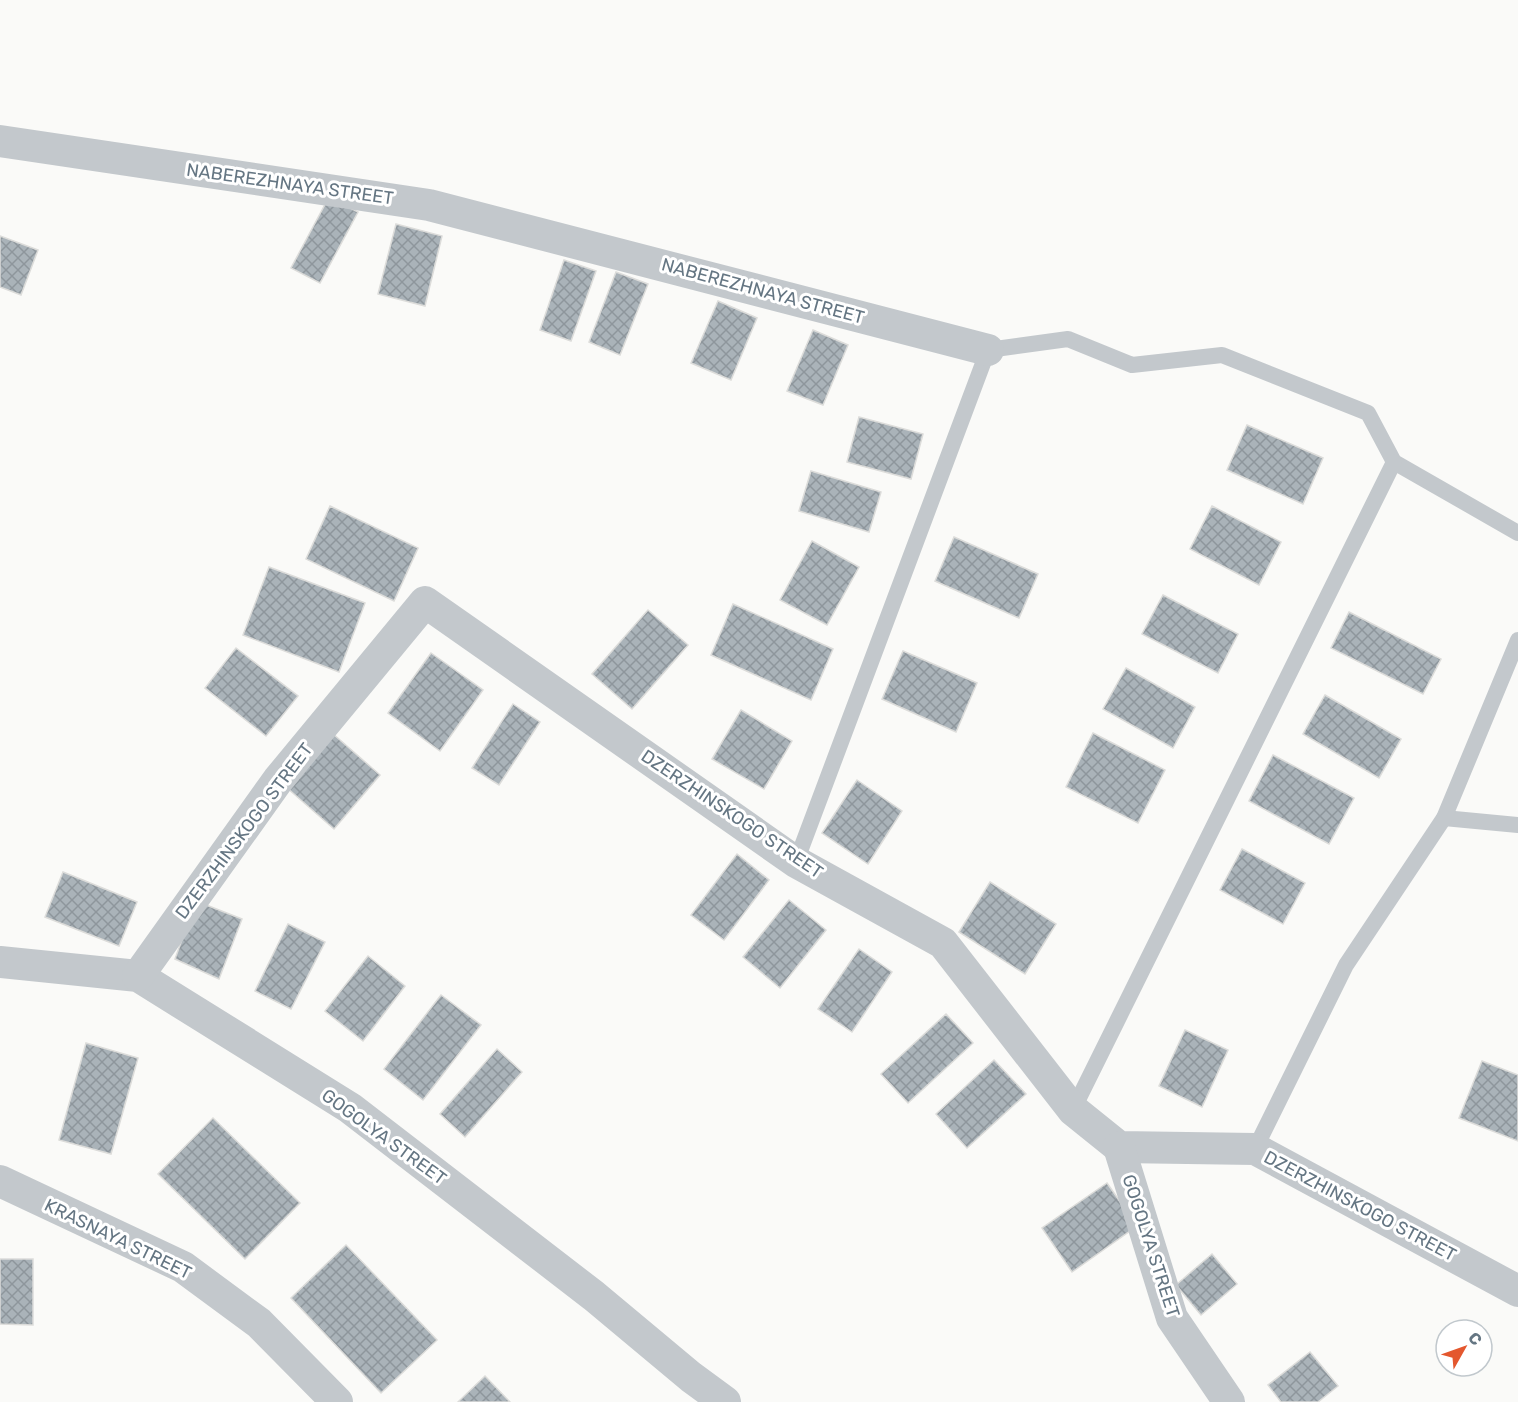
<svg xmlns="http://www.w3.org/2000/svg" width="1518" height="1402" font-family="Rubik,sans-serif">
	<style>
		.building { fill: url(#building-cross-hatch); stroke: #dcdcda; stroke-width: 1.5 }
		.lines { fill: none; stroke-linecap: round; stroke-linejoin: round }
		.lane { stroke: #c3c8cc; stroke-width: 16 }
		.street { stroke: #c3c8cc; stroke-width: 32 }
		.labels { text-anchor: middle; stroke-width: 6; stroke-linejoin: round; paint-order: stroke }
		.street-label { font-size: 18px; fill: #657683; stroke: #fff }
	</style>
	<defs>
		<pattern id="building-cross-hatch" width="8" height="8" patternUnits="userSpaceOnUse" patternTransform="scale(1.5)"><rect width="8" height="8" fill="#aab3b9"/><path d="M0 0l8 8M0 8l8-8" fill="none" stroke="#8e969c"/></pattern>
	</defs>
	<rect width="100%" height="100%" fill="#fafaf8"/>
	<g class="building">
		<path d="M329,197l29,15 -38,71 -29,-15z"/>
		<path d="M396,224l46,12 -17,70 -47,-12z"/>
		<path d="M0,236l38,14 -17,45 -21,-8z"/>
		<path d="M564,260l32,11 -25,70 -31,-11z"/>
		<path d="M616,272l32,12 -28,71 -31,-13z"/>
		<path d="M718,301l39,17 -26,62 -40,-17z"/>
		<path d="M813,330l35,15 -25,60 -36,-14z"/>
		<path d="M859,417l64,17 -12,45 -64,-17z"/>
		<path d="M1247,425l76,33 -20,46 -76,-34z"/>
		<path d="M811,471l70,21 -12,40 -70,-21z"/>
		<path d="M330,506l88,42 -24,53 -88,-42z"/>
		<path d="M1212,506l69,36 -22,43 -69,-36z"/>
		<path d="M954,537l84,37 -19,44 -84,-37z"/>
		<path d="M812,541l47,26 -32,58 -47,-25z"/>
		<path d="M269,567l96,36 -26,69 -96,-37z"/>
		<path d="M1163,595l75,39 -20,39 -76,-39z"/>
		<path d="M733,604l100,45 -22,51 -100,-45z"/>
		<path d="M648,610l40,35 -56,64 -40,-35z"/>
		<path d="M1349,612l92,47 -18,35 -92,-46z"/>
		<path d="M236,648l62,48 -32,40 -61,-48z"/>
		<path d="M903,651l74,32 -21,49 -74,-33z"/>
		<path d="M431,653l52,37 -43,61 -52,-38z"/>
		<path d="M1126,668l69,39 -22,41 -70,-39z"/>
		<path d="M1325,695l76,44 -22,39 -76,-44z"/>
		<path d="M513,704l27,18 -41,63 -27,-17z"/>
		<path d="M741,710l51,31 -28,48 -52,-30z"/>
		<path d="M332,733l48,42 -46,54 -48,-42z"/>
		<path d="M1093,733l72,37 -27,53 -72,-36z"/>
		<path d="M1273,755l81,43 -25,46 -80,-43z"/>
		<path d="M857,780l45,31 -34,53 -46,-31z"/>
		<path d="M1242,849l63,34 -22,41 -63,-34z"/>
		<path d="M737,854l32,26 -45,60 -33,-25z"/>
		<path d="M63,872l74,30 -18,44 -74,-29z"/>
		<path d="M990,882l66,42 -31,50 -66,-42z"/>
		<path d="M789,900l37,30 -46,58 -37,-31z"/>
		<path d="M196,901l46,18 -23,60 -44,-20z"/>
		<path d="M288,924l37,18 -34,67 -36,-18z"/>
		<path d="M859,949l33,23 -40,60 -34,-23z"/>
		<path d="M368,956l37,30 -42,55 -38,-30z"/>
		<path d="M441,995l40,30 -58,75 -39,-31z"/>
		<path d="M946,1014l27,29 -65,60 -27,-29z"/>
		<path d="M1185,1030l43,20 -26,57 -43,-21z"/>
		<path d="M86,1043l52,15 -27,96 -52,-14z"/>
		<path d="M497,1049l25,23 -57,65 -25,-23z"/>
		<path d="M994,1060l32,34 -59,54 -31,-34z"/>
		<path d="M1482,1061l36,14v66l-59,-23z"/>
		<path d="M213,1118l87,85 -55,56 -87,-85z"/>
		<path d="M1107,1183l30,43 -65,46 -30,-44z"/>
		<path d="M346,1245l91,95 -56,53 -90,-95z"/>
		<path d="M1212,1254l25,30 -36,31 -25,-30z"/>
		<path d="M0,1259h33v66l-33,-1z"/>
		<path d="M1310,1352l28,34 -20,16h-37l-13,-17z"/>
		<path d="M485,1376l25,26h-52z"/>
	</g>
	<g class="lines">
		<g class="lane">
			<path d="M1444,818l74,7"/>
			<path d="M796,862l192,-512 80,-11 64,26 90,-10 146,58 26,49 124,71"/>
			<path d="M1073,1110l321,-648"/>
			<path d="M1255,1149l91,-184 98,-147 74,-178"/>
		</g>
		<g class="street">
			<path d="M0,141l429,64 559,145"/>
			<path d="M0,962l138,14 212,132 244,188 97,81 34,25"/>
			<path d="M138,976l140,-196 147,-178 371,260 147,81 130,167 46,37 136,2 263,142"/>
			<path d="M1119,1147l53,171 57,84"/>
			<path d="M0,1181l183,86 76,56 78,79"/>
		</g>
	</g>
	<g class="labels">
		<g class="street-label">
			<text transform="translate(290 184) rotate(8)" y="6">NABEREZHNAYA STREET</text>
			<text transform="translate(763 291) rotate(15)" y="6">NABEREZHNAYA STREET</text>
			<text transform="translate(732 814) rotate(34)" y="6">DZERZHINSKOGO STREET</text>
			<text transform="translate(244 831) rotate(-53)" y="6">DZERZHINSKOGO STREET</text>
			<text transform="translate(384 1137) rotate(36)" y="6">GOGOLYA STREET</text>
			<text transform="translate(1360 1206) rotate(28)" y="6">DZERZHINSKOGO STREET</text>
			<text transform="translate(118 1239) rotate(26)" y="6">KRASNAYA STREET</text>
			<text transform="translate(1151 1246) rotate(72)" y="6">GOGOLYA STREET</text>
		</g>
	</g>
	<g transform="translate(1464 1348) rotate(50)"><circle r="28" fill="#ffffff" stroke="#c1c8cd" stroke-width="1.5"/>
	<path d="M0-4.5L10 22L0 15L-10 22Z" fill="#e4572e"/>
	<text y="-9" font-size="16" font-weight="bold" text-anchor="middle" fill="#657683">С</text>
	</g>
</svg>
